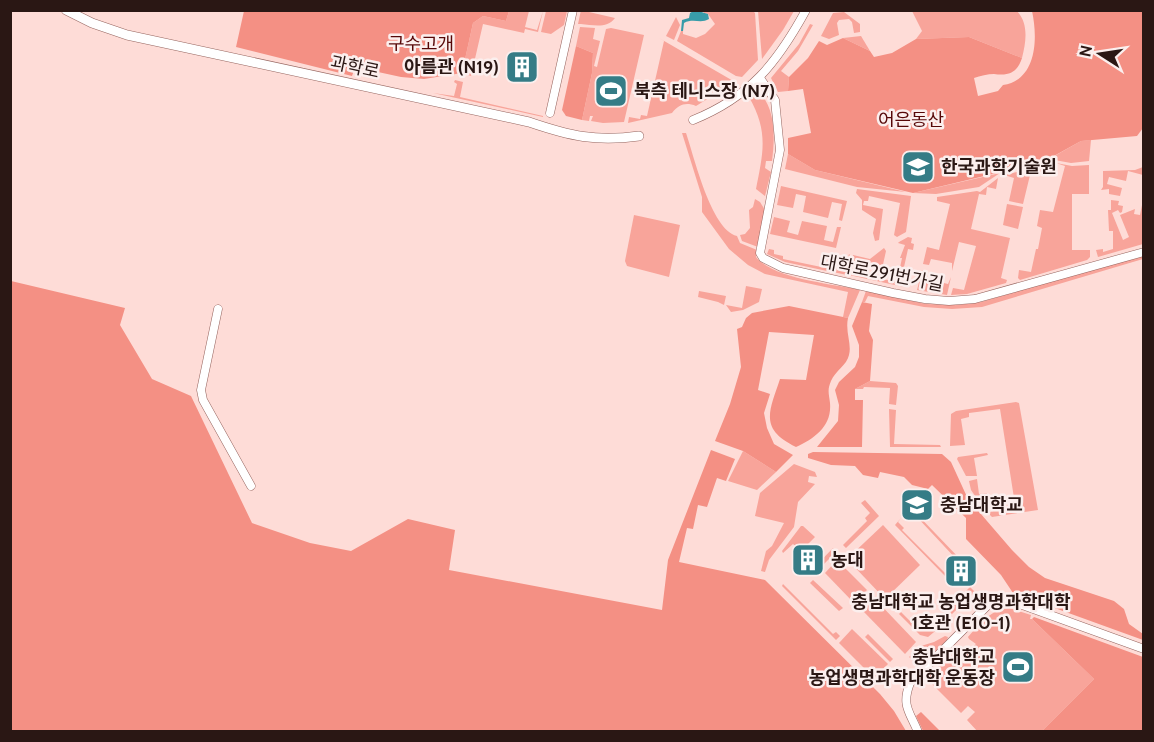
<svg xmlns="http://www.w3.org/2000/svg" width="1154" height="742" font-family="Cabin,'Noto Sans KR',sans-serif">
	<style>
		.green { fill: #f8a49a }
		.forest { fill: #f49084 }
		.water { fill: #389ca9 }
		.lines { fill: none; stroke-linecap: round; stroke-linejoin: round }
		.minor-casing { stroke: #96655f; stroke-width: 9 }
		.tertiary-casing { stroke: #96655f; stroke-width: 10 }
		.minor { stroke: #fff; stroke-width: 8 }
		.tertiary { stroke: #fff; stroke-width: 9 }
		.labels { text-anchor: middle; stroke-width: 5; stroke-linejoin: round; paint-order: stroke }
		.park-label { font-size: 18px; fill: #570808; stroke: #fbefee }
		.street-label { font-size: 18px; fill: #2a1714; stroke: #fbefee }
		.poi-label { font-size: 18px; font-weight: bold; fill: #2a1714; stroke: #fbefee; text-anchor: start }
	</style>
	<rect width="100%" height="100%" fill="#fedcd7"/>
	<g class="green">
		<path d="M581,10l8,1v1l26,6c-8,11 -22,7 -34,6h-3z"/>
		<path d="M752,10l3,3 3,47 -16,17 -6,-1 -59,-35 4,-10h2v3l13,4 9,-4 10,-10 -7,-10 -4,-1v-2z"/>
		<path d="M509,11h20l-4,16 12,3 6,-19 -5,21 -13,-3 -1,4 -41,-9 -12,52 -9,-3 11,-50 10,-7 23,5z"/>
		<path d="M546,11h21l-3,14 -13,9 -10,-2z"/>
		<path d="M758,11h36l-11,19 -21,29z"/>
		<path d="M912,11h105c12,13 9,31 5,47l-53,-21 -53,2 6,-8z"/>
		<path d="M844,12l16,12v8l-6,1 -2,-11 -3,-3 -10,1 -2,3 2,12 -10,4 -8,-3 12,-23z"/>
		<path d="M676,17l4,8 -6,15 -8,-4z"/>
		<path d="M810,24l3,1 -15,26 -17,20 8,6 -1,14 -10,1 -7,-14 28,-34z"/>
		<path d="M580,27l15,1 -2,11 7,2 -6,25 3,1 9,-38 5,-1 33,7 -20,87 -21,1 -12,-2 2,-5h-3l-1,5 -7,-1 10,-47 1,-20 -17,-7z"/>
		<path d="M861,36l9,15 -27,-13z"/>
		<path d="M659,38l76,44 -39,24c-10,-4 -17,-2 -24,7l-44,10 1,-6 11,2 1,-4 6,1 17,-75z"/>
		<path d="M455,80l8,2 -3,15 83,19v1l-110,-24 21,3 3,-12 -3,-2z"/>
		<path d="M758,91c18,17 17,47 14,70h-6l-1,7 6,4 -6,24 -9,-7c7,-36 13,-57 -7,-92z"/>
		<path d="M682,133h4c8,23 25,97 51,103l3,7 17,7 -1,7c17,22 77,27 104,33l-12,28 -5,-1 5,-25 -83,-18 -17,-9 -19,-16 -27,-37v-15z"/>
		<path d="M1091,140l-2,21 -18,2 -22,-4 32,-18z"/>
		<path d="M788,154l27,16 91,22 -49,-5 -72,-18z"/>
		<path d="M1056,163l16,3 17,-1v29h-17v56h18v7l-3,3 -67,20 -2,-2 1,-8 12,2 5,-23h2l4,-21 -5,-2 3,-16 13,2 12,-46z"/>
		<path d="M1047,165l-2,8 -14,-2 -8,33 -14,-3 5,-23 -10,-3z"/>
		<path d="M1143,167v8l-15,-4 -2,10 -17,-4 -2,7 15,4 -2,8 -11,-2v-5l-8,1 2,-3v-16l32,-1z"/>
		<path d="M1000,173l-21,14 -43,7 -23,-1z"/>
		<path d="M998,178l-2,11 -9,-2 -1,8 -7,-1 -8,35 39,9 -9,40 6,2 -1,3 -39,11 -16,1 2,-7 11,2 12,-44 -17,-4 -7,29v-8l-21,-4 -2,6 -6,-1 4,-17 12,3 11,-46 -13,-3v-4l40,-6 3,1z"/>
		<path d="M781,186l66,15 -5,20 -3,-1 3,-16 -10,-2 -4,16 -25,-6 3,-16 -10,-2 -3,14 -16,-3z"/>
		<path d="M857,189l54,7 -5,36 -9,5 -3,-2 6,-32 -31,-7 -1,5h-4l-1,4 20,4 -4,31 -4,1 -2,-8 3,-14 -14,-9v-10l-6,-7z"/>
		<path d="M755,199l5,3 5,8 -7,37 -16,-6 -2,-6 5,-1 5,-6 -1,-18 4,-3z"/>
		<path d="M1111,200l8,1 -1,4 5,1 -1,6 -2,1 -2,-3 -6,3 11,27 6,-3 -9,-22 15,-6 -1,5 6,1 3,-15v44l-45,13 -2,-7 7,-1v3l10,-3v-18h-4l-1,-21h3z"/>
		<path d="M1007,204l16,3 -5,22 -15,-4z"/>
		<path d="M634,215l46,10 -11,52 -42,-11 -2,-5z"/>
		<path d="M774,217l16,4 -3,11 11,3 4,-14 25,5 -3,14 9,2 4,-15h4l-5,21 -66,-14z"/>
		<path d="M908,237l4,1 -1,5 3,1 -1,6 -5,-1 -8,36 4,2 -55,-12 1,-3 47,10 5,-24h-2l5,-13 -7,-2 1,-1z"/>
		<path d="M884,248l2,3 -4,18 -31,-6 2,-8 17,4z"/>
		<path d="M769,249l5,1v4l9,2v3l43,9 3,-5 -2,8 -42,-9 -18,-8z"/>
		<path d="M849,254l1,1 -3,20 -14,-3 2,-9 11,2z"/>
		<path d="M1143,255v4l-161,48 -30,2 -28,-2 -56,-11 -3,6h-3l4,-11 60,13 32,1 23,-3z"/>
		<path d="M922,270l6,2 -1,7 21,5 3,-7 -4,18 -30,-5z"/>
		<path d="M746,286l16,3 -3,13 -16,8 -12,2 -5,-7 16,3z"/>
		<path d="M699,291l27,5 -2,9 -6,-3 -20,-5z"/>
		<path d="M870,381l26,2 2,3 -2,19 -7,-1 1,-16 -26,-1 -1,2h-8z"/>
		<path d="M1016,402l3,1 19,107 -46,7 -4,-4 24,-9 -2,-5 4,-1 -14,-89 -31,4v4l-8,2 4,26 -15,1 1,-32 5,-3z"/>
		<path d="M889,409l7,1 -2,34 46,1 1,2h-51z"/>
		<path d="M743,451l33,21 -19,18 -29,-9z"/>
		<path d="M987,453l1,2 -14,3 3,18h-11l-9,-17 1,-2z"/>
		<path d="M794,464l21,8 2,5 -8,-1 -1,6 7,2 -17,18 -4,25 -25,33 -4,12 -4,-1 5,-20 6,-5 12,-23 -29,-7 5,-23z"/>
		<path d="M977,479l2,15 8,-1v14l-5,-1 -11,-16 -2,-9z"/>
		<path d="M865,500l14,16 -33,32 -3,-3 24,-24 -2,-3 5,-5 -9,-10z"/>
		<path d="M911,508l49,51 -2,2 -42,-45 -2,1 -5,-5 -4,3z"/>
		<path d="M901,518l-3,4 6,6 -2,2 44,44 -1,2 -50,-51z"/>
		<path d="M883,525l37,40 -35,34 -38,-40z"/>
		<path d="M801,526h2l12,11 -14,14 -8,-7 -10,9 -1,-2z"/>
		<path d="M833,548l3,4 -24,24 -3,-3z"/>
		<path d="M837,560l30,30 -13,13 -29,-30z"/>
		<path d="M813,580l30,28 -4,3 -29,-28z"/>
		<path d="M783,584l50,50 3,-2 4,4 -4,4 -54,-54z"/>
		<path d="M970,587l5,5 -23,22 -5,-4z"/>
		<path d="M875,599l41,43 -11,12 -42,-43z"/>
		<path d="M1009,608l22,7 -1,4h2l62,60 -52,52 -64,1 -11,-12 8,-8 -7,-6 -7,7 -35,-35 32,-30 1,-1 6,7 11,-10 -7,-5 -1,-2c12,-13 23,-28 41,-29z"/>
		<path d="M901,612l14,14 9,-8 1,1 -4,4 6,7 7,-7 5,5 -11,9 -8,-2 -21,-21z"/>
		<path d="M852,629l36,35 -14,14 -35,-35z"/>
		<path d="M868,634l25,25 -3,3 -25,-25z"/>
		<path d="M945,636l3,1 -1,3 -27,26 -11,-9 12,-11 13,-4z"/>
	</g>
	<g class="forest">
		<path d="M244,11v-1l265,1 -3,10 -23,-5 -10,7 -11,50 -38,6 -23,-2 -46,-10 -3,9 -116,-29z"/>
		<path d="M1032,11h111v117l-6,8 -56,5 -38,21 -130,31 -98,-23 -27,-16v-16l23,-5 -8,-44 -15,2 1,-14 19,-19 11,-17 8,4 16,-7 27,13 4,6 18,-4 24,-14 53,-2 53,21c-5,15 -13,18 -28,16 -6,0 -14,2 -20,4l4,18 20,-5 5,-6c34,-5 35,-47 29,-74z"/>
		<path d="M576,46l17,7 -1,20 -10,47 -16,-4 -4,-6z"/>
		<path d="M11,281l114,27 -5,17 32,54 39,17 61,127 58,20 41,8 57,-32 47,11 -6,40 213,40 6,-50 43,-110 24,9 -9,22 -9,-3 -10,29 -9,-2 -5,24 -6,-1 -8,34 86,18 115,114 14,17 12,20h-895z"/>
		<path d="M862,302l10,2 -3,27 4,9 -3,41 -15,8v11h8l-1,47h-45l21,-26 1,-16 -4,-15 4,-8 16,-15 4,-10v-12l-7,-19z"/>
		<path d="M789,306l59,12c-3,14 4,26 1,37 -2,10 -14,16 -18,26 -4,9 -2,13 -1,22 2,23 -15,35 -34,44 -37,-18 -27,-35 -16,-68l26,1 8,-45 -45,-3 -11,58 12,4 -6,19 3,15 7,16 19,11 -17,17 -33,-21 -28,-10 15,-37 11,-37 -4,-38 5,-2 4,-9 6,-5z"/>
		<path d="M813,452l129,2 9,8 17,37 44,51 17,17 16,11 69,23 10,8 5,15 14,10v6l-130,-47 -12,-18 -35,-36v-21l-34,-33 -4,4 -16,-4 -8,-8 -24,-5 -2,6 -15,-3 -8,-9 -24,-1 -23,-7v-4z"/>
		<path d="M1034,617l109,40v74h-101l52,-52 -62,-60z"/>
		<path d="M921,712l19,19h-17l-7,-15z"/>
	</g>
	<path class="water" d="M695,10l13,4 1,5c-8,5 -16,-1 -25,4l-1,8h-2l1,-11 7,-2 1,-5z"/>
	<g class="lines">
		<defs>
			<g id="minor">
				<path d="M760,78l15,22 5,50 -20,103 3,5 20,10 110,25 32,6 24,2 26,-2 169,-47"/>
				<path d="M550,113l23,-103"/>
				<path d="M693,120c57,-23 84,-57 113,-110"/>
				<path d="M218,309l-17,81 2,10 48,86"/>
				<path d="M918,732c-8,-20 -17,-26 -8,-49l84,-84h12l138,50"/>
			</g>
			<path id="tertiary" d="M66,10l26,13 35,12 402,87c41,14 67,20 110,14"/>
		</defs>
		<use href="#minor" class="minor-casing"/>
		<use href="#tertiary" class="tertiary-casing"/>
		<use href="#minor" class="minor"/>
		<use href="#tertiary" class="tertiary"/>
	</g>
	<defs>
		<symbol id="building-square" viewBox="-11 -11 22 22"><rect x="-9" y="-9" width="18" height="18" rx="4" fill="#357c86" stroke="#fbefee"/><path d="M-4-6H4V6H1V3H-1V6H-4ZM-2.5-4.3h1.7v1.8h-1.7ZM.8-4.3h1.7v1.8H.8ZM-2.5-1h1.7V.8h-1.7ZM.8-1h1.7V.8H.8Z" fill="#fff"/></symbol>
		<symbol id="stadium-square" viewBox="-11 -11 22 22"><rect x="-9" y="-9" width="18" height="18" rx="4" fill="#357c86" stroke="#fbefee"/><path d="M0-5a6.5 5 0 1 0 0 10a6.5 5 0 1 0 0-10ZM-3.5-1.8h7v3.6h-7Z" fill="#fff"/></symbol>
		<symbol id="university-square" viewBox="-11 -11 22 22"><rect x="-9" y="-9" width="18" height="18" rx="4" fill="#357c86" stroke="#fbefee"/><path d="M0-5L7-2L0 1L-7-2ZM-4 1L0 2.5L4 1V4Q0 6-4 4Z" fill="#fff"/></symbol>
	</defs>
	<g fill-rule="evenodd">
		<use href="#building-square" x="503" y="48" width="38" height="38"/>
		<use href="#stadium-square" x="592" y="72" width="38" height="38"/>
		<use href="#university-square" x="899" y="148" width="38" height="38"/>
		<use href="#university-square" x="898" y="486" width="38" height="38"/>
		<use href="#building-square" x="789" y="541" width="38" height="38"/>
		<use href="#building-square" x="942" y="552" width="38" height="38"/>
		<use href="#stadium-square" x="999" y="648" width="38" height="38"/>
	</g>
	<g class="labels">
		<g class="park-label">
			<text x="421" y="50">구수고개</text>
			<text x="911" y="126">어은동산</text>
		</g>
		<g class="street-label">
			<text transform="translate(355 67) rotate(12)" y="6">과학로</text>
			<text transform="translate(882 273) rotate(11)" y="6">대학로291번가길</text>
		</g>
		<g class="poi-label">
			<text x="499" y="73" text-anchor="end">아름관 (N19)</text>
			<text x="634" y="97">북측 테니스장 (N7)</text>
			<text x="941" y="173">한국과학기술원</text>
			<text x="940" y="511">충남대학교</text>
			<text x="831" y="566">농대</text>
			<text x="961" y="608" text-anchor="middle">충남대학교 농업생명과학대학<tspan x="961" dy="21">1호관 (E10-1)</tspan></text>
			<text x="995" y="663" text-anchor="end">충남대학교<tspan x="995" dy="21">농업생명과학대학 운동장</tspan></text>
		</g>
	</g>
	<rect width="1154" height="742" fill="none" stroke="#2a1714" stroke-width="24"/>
	<g transform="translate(1100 54) rotate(282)" stroke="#fbefee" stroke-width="4.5" paint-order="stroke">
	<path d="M0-4.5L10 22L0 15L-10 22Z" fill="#2a1714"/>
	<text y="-9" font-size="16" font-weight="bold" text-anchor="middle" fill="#2a1714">N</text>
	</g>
</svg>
